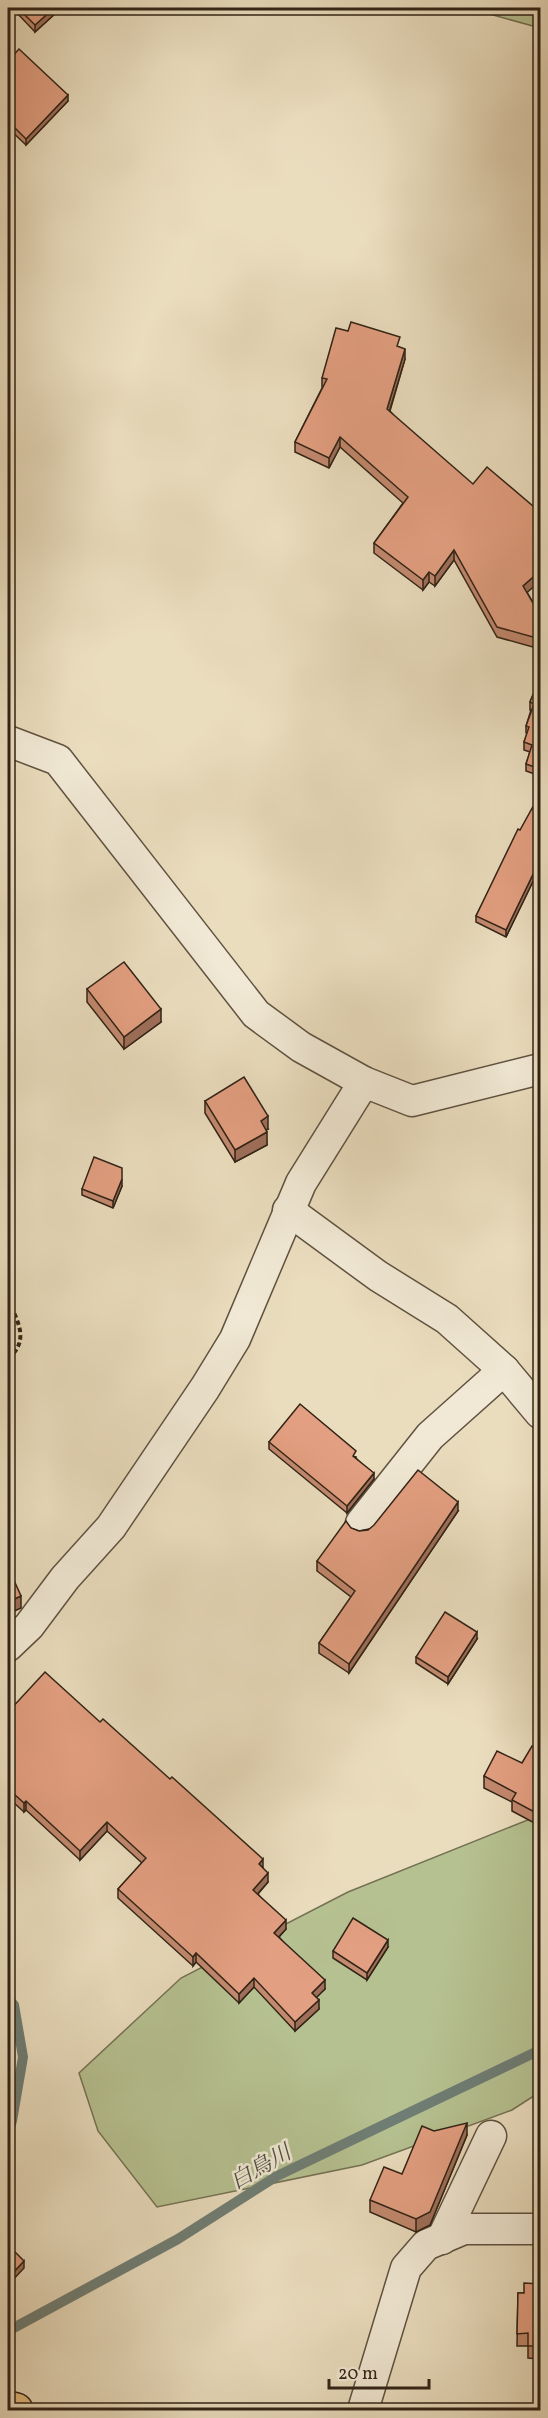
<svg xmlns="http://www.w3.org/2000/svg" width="548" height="2418" font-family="Vollkorn,'Noto Serif JP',serif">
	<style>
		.green { fill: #b6c191; stroke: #747254; stroke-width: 1.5 }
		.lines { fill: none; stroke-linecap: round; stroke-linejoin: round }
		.stream { stroke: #6f7e75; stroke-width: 10 }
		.street-casing { stroke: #5f5240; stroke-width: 33 }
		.highway-casing { stroke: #312316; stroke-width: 36 }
		.path { stroke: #312316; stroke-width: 4; stroke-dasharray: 4.5 3; stroke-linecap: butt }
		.street { stroke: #f1e9d5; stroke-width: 30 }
		.highway { stroke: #e5be7f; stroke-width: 33 }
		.wall { fill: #c3896f; stroke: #312316; stroke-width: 1.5 }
		.shaded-wall { fill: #9f6f5a; stroke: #312316; stroke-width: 1.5 }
		.building { fill: #e39f81; stroke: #312316; stroke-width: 1.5 }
		.labels { text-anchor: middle; stroke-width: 5; stroke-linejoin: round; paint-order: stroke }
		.water-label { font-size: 22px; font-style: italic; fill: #505145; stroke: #f1e9d5 }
	</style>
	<rect width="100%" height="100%" fill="#eaddbe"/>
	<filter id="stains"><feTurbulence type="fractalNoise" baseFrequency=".00333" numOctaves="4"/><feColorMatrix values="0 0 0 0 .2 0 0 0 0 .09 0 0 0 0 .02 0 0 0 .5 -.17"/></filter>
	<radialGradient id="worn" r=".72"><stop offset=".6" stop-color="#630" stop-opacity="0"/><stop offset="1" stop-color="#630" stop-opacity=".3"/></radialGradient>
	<g class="green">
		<path d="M468,8h72v20z"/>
		<path d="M540,1815v277l-28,18 -150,55 -205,42 -59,-76 -19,-58 102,-95 167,-86z"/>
	</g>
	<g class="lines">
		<g class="stream">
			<path d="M8,1999l6,6 9,52 -11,64 -4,12"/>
			<path d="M8,2331l170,-92 99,-63 263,-126"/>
		</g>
		<defs>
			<g id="street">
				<path d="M8,741l50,19 198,254 45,33 63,35 48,19 128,-32"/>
				<path d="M288,1210l90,66 69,43 57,51 36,43"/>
				<path d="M361,1523l69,-87 74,-66"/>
				<path d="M8,1646l21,-20 36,-48 46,-51 94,-139 30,-49 66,-156 63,-101"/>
				<path d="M442,2239l49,-103"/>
				<path d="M363,2410l43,-142 20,-23 38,-16h76"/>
			</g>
			<path id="highway" d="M8,2408l8,2"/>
		</defs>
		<use href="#street" class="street-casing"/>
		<use href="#highway" class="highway-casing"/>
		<path class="path" d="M8,1300c10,22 22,40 0,59"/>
		<use href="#street" class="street"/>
		<use href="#highway" class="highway"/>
	</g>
	<g class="wall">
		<path d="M17,8h40v4l-22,20 -18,-19z"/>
		<path d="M8,61l60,40 -42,44 -18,-17z"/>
		<path d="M399,347l6,12 -15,52 150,170 -13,11 13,23v34l-43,-12 -43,-77 -19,26 -6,-4 -6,8 -49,-37v-10l29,-40 -63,-56 -11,21 -34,-16v-10l27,-54v-10z"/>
		<path d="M540,678v98l-14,-5v-7l4,-12 -6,-2v-8l3,-8 -1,-1v-7l5,-16h-1v-8z"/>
		<path d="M540,794v78l-2,-1 -32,66 -30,-15v-6z"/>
		<path d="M87,989l74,33 -37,27 -37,-47z"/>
		<path d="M205,1101l63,28 -2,1 1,15 -32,17 -30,-49z"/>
		<path d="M122,1186l-9,22 -31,-13v-6z"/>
		<path d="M269,1442l87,15v1l18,21 -27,34 -78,-64z"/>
		<path d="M458,1511l-109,162 -30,-20v-10l32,-46 -34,-26v-10l34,-33 8,3z"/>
		<path d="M477,1639l-29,45 -32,-21v-6z"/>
		<path d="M8,1712l92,10 163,146 5,14 -10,12 28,35 -7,8 46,52 -9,8 3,12 -24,22 -41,-44 -15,16 -43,-41 -3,4 -75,-68v-9l24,-26 -35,-32 -27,29 -54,-50 -2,2 -10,-9z"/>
		<path d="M540,1738v88l-28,-15v-9l-28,-14v-12l38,-13z"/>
		<path d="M388,1947l-21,33 -34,-22v-7z"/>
		<path d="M434,2131l33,4 -37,90 -14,7 -46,-20v-12l32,-26z"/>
		<path d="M540,2284v75l-12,-1v-12h-11l1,-53h6z"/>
	</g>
	<g class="shaded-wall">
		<path d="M54,8h3v4l-22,20v-7z"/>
		<path d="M68,95v6l-42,44v-6z"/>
		<path d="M405,349v10l-18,60v-10z"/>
		<path d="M340,437v10l-11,21v-10z"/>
		<path d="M454,550v10l-19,26v-10z"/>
		<path d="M540,571v10l-17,15v-10z"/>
		<path d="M429,572v10l-6,8v-10z"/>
		<path d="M538,864v7l-32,66v-7z"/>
		<path d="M161,1009v13l-37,27v-12z"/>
		<path d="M268,1116v13l-7,4v-12z"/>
		<path d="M267,1132v13l-32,17v-12z"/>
		<path d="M122,1179v7l-9,22v-7z"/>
		<path d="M374,1473v6l-27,34v-7z"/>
		<path d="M458,1502v9l-109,162v-9z"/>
		<path d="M21,1596v12l-13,6v-12z"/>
		<path d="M477,1632v7l-29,45v-7z"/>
		<path d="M14,1794v9l-6,7v-9z"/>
		<path d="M26,1801v9l-2,2v-9z"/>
		<path d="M107,1822v9l-27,29v-9z"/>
		<path d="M263,1859v9l-4,-4z"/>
		<path d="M268,1873v9l-15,17v-9z"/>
		<path d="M286,1920v9l-12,13v-9z"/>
		<path d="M388,1940v7l-21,33v-7z"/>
		<path d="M196,1953v9l-3,4v-9z"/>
		<path d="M254,1978v9l-15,16v-9z"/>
		<path d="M325,1980v9l-13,13v-9z"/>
		<path d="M319,2000v9l-24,22v-9z"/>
		<path d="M467,2123v12l-37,90 -14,7v-13z"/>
		<path d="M24,2261v7l-16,17v-7z"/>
	</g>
	<g class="building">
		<path d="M18,8h36l-19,17z"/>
		<path d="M19,49l49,46 -42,44 -18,-18v-60z"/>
		<path d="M351,322l49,15 -3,9 8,3 -18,60 86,75 14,-17 53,45v59l-17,15 17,29v24l-43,-12 -43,-77 -19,26 -6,-4 -6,8 -49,-37 34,-46 -68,-60 -11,21 -34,-16 32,-63 -5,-1 14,-50 12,3z"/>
		<path d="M540,678v91l-14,-5 6,-19 -8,-3 5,-15 -3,-1 8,-22 -4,-2z"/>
		<path d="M540,794v71l-2,-1 -32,66 -30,-14 42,-87 2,1z"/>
		<path d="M124,962l37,47 -37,28 -37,-48z"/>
		<path d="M244,1077l24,39 -7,5 6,11 -32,18 -30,-49z"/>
		<path d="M94,1157l28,11v11l-9,22 -31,-12z"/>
		<path d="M300,1404l56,47 -3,5 21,17 -27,33 -78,-64z"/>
		<path d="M418,1470l40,32 -109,162 -30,-21 36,-52 -38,-30 29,-40 5,7 8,3 9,-1 6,-5z"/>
		<path d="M8,1567l13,29 -13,6z"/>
		<path d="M445,1612l32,20 -29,45 -32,-20z"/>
		<path d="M45,1672l55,50 3,-3 67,60 2,-2 91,82 -4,5 9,9 -15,17 33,30 -12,13 51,47 -13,13 7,7 -24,22 -41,-44 -15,16 -43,-41 -3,4 -75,-68 28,-31 -39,-36 -27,29 -54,-50 -2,2 -10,-9 -6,7v-89z"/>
		<path d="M540,1738v77l-28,-15 4,-7 -32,-17 13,-25 25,12 10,-17 2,1z"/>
		<path d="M353,1918l35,22 -21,33 -34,-22z"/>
		<path d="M467,2123l-37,89 -14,7 -46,-19 14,-33 18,7 20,-48 12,5z"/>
		<path d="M8,2245l16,16 -16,17z"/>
		<path d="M524,2283l16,1v62h-12v-13l-11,1 1,-41h6z"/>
	</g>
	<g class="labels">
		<g class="water-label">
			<text transform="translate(260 2166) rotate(-30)" y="8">白鳥川</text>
		</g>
	</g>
	<rect width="548" height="2418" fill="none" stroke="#eaddbe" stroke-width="30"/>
	<rect x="9" y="9" width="530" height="2400" fill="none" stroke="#312316" stroke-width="3"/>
	<rect x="15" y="15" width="518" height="2388" fill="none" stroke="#312316" stroke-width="1.5"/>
	<path d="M329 2379v9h100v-9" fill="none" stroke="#312316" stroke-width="3"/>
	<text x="338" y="2379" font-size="18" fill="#312316" stroke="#f1e9d5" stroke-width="4.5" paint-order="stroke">20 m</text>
	<rect width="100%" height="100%" filter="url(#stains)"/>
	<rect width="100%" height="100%" fill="url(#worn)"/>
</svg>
